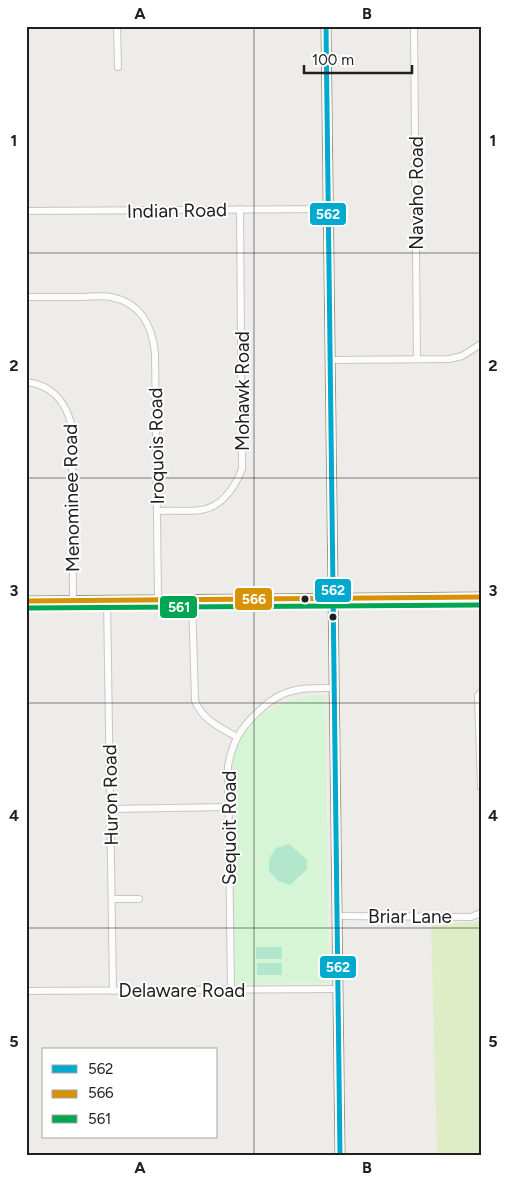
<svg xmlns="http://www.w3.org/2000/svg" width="507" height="1181" font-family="Figtree,sans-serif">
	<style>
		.grass { fill: #deedc6 }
		.park { fill: #d5f5d4 }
		.pitch { fill: #b2e7cd }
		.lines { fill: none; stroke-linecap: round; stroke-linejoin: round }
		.street-casing { stroke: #c7c6c5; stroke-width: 8 }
		.secondary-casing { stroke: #99987f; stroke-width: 11 }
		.street { stroke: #fcfcfc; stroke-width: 6 }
		.secondary { stroke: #f4f4ec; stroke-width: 9 }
		.bus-1-casing { stroke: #fff; stroke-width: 9 }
		.bus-2-casing { stroke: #fff; stroke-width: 9 }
		.bus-3-casing { stroke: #fff; stroke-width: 9 }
		.bus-1 { stroke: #00a9ce; stroke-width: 5 }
		.bus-2 { stroke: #d79205; stroke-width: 5 }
		.bus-3 { stroke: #00a651; stroke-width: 5 }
		.grid { fill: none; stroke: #202020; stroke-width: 1; stroke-opacity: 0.55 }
		.bus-dot { fill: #202020; stroke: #fff; stroke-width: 2 }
		.labels { text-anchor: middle; stroke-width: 4; stroke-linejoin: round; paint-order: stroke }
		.street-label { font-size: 19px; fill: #202020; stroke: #fff }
		.line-badge { stroke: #fff; stroke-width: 2 }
		.badge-label { font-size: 14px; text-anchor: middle; font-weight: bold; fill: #fff }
		.neatline { fill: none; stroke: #202020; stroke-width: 2 }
		.grid-label { font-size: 16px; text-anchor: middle; font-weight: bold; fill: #202020 }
	</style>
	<rect width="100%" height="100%" fill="#eeece9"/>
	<path class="grass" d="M481,921v234h-44l-6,-229z"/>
	<path class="park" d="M316,695l9,2 4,286 -94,1 -4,-218c4,-12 7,-27 16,-37 18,-21 42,-31 69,-34z"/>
	<g class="pitch">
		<path d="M289,844l18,16v9l-17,16 -12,-4 -9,-10v-12l7,-11z"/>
		<rect x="256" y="947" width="26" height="12"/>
		<rect x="257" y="963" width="25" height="12"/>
	</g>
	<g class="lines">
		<defs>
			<g id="street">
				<path d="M117,26l1,41"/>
				<path d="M414,26l3,333"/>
				<path d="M26,211l302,-2"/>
				<path d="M26,297c18,0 36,0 54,0 10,0 22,-2 31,0 30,6 41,28 44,56l3,246"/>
				<path d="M330,360l119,-1 13,-3 19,-12"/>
				<path d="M26,382c27,3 40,20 46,45l1,173"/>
				<path d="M157,511c15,-1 31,1 44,-1 21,-3 34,-23 41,-41l-2,-260"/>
				<path d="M192,598l3,103c8,19 24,26 42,36"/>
				<path d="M107,600l6,391"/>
				<path d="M481,692l-3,4 3,91"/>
				<path d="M110,809l118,-2"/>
				<path d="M112,899h27"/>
				<path d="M337,916l134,1 10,-4"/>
				<path d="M231,990l-3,-224c5,-25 12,-38 31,-55 6,-6 13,-12 22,-16 16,-8 35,-7 53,-7"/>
				<path d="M26,991l312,-2"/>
			</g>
			<g id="secondary">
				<path d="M326,26l14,1129"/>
				<path d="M26,601l455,-4"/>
			</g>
		</defs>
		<use href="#street" class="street-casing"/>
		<use href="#secondary" class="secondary-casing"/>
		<use href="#street" class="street"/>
		<use href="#secondary" class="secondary"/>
		<defs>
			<path id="bus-1" d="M326,26l14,1129"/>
			<path id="bus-2" d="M26,601l455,-4"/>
			<path id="bus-3" d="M26,608l455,-3"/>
		</defs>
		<use href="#bus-1" class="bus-1-casing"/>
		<use href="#bus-2" class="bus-2-casing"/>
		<use href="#bus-3" class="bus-3-casing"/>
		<use href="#bus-1" class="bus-1"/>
		<use href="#bus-2" class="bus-2"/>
		<use href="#bus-3" class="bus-3"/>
	</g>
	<path class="grid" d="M254,26v1129M26,253h455M26,478h455M26,703h455M26,928h455"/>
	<g class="bus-dot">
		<circle cx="305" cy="599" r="4.5"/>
		<circle cx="333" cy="617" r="4.5"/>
	</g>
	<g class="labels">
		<g class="street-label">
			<text transform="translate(416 193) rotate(-90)" y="7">Navaho Road</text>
			<text transform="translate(177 210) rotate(-1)" y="7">Indian Road</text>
			<text transform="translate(242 391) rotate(-90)" y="7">Mohawk Road</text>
			<text transform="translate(156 446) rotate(-91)" y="7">Iroquois Road</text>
			<text transform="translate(71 498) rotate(-91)" y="7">Menominee Road</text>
			<text transform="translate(110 795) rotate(-91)" y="7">Huron Road</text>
			<text transform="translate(229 828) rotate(-90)" y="7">Sequoit Road</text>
			<text x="410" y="923">Briar Lane</text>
			<text x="182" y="997">Delaware Road</text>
		</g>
	</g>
	<g class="line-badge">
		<rect x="309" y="202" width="38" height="24" rx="5" fill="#00a9ce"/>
		<rect x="314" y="578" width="38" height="25" rx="5" fill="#00a9ce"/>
		<rect x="234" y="587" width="39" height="24" rx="5" fill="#d79205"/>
		<rect x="159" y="595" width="39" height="24" rx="5" fill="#00a651"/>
		<rect x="319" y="955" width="38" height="24" rx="5" fill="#00a9ce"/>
	</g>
	<g class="badge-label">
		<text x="328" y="219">562</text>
		<text x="333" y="595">562</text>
		<text x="254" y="604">566</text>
		<text x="179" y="612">561</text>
		<text x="338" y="972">562</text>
	</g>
	<rect width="507" height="1181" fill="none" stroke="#ffffff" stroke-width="55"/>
	<rect x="42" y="1048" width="175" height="90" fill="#ffffff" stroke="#a6a6a6"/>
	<rect x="52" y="1065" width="25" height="8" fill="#00a9ce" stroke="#a6a6a6"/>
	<text x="88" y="1074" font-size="15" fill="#202020">562</text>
	<rect x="52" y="1090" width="25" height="8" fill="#d79205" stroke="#a6a6a6"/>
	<text x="88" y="1098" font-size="15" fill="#202020">566</text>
	<rect x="52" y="1115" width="25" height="8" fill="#00a651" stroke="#a6a6a6"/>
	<text x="88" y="1124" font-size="15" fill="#202020">561</text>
	<path d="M304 65v8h108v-8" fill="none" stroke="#202020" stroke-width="2.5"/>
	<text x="312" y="65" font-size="15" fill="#202020" stroke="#ffffff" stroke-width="4" paint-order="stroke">100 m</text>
	<rect x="28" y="28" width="452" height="1126" class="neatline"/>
	<g class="grid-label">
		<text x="140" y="19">A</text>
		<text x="367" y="19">B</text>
		<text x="14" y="146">1</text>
		<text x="493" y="146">1</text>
		<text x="14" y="371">2</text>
		<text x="493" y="371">2</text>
		<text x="14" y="596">3</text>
		<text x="493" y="596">3</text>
		<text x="14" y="821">4</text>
		<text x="493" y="821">4</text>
		<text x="14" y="1047">5</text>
		<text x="493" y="1047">5</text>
		<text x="140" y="1173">A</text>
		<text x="367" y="1173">B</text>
	</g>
</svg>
